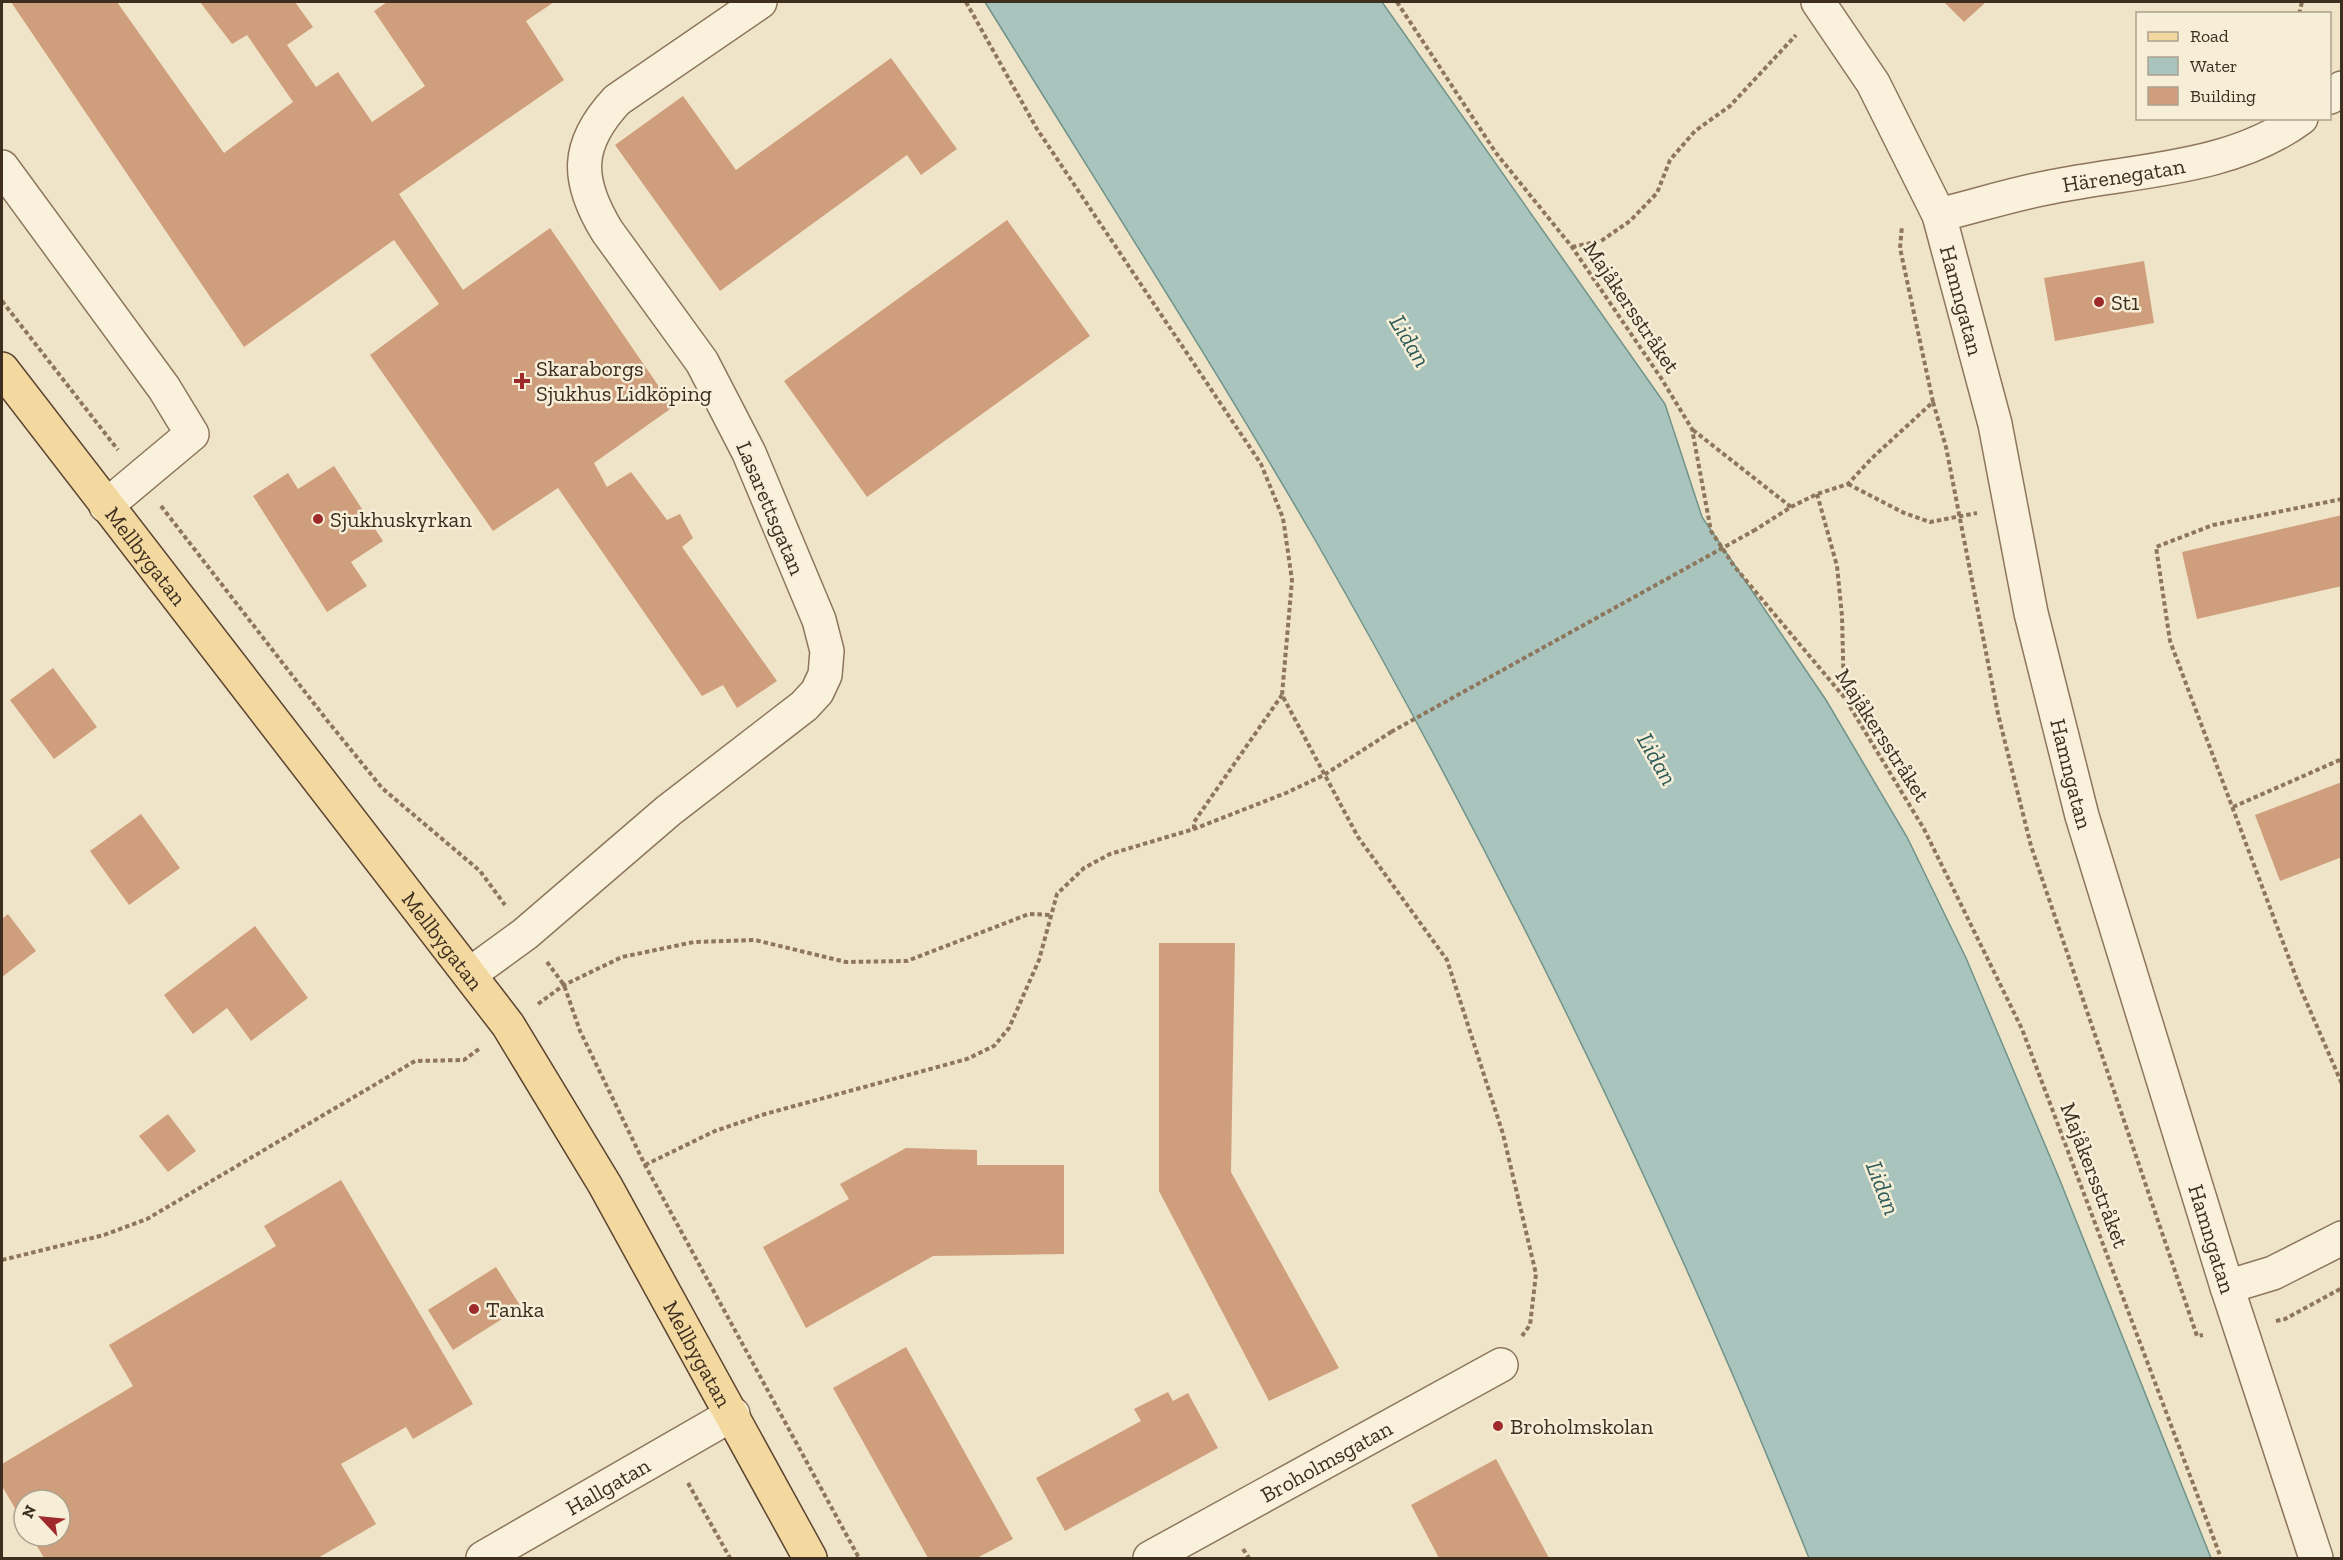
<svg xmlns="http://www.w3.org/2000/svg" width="2343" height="1560" font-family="'Zilla Slab',serif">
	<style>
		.water { fill: #a9c4bc; stroke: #6f938a; stroke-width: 1.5 }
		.building { fill: #cf9f7d }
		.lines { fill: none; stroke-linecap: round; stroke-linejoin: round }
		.minor-casing { stroke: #8d765c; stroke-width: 36 }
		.major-casing { stroke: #5b4430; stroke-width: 36 }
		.path { stroke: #8d765c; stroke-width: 4; stroke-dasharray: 4.5 3; stroke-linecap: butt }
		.minor { stroke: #faf1dc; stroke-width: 33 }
		.major { stroke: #f3d9a0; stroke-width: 33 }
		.path-bridge { stroke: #8d765c; stroke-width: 4; stroke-dasharray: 4.5 3; stroke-linecap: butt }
		.poi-dot { fill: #9e2a2b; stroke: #f7eed8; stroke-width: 2 }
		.labels { text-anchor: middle; stroke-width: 5; stroke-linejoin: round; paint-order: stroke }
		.street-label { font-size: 22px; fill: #3d2e20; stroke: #f7eed8 }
		.poi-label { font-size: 22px; fill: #3d2e20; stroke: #f7eed8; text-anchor: start }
		.water-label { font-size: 24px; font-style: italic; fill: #2f5d5a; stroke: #f7eed8 }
	</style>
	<rect width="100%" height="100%" fill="#f0e4c8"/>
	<path class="water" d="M985,2h397l283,402 37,113 124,183 81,137 59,121 93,220 152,380h-402c-141,-351 -307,-692 -495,-1020 -105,-181 -219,-358 -329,-536z"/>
	<g class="building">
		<path d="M11,2h106l107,151 69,-51 -46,-67 -15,9 -32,-42h95l18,25 -26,18 29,42 22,-15 34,50 53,-36 -51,-75 13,-9h167l-28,19 38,59 -165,114 64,96 87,-62 123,179 -79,56 13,24 24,-15 36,48 13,-6 13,24 -11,9 95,134 -40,27 -14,-23 -21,11 -144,-208 -65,43 -123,-176 69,-51 -45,-64 -150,107z"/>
		<path d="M1944,2h42l-22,20z"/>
		<path d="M891,58l66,91 -36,26 -14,-20 -187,136 -105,-146 68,-49 53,74z"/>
		<path d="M1007,220l83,116 -223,161 -83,-116z"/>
		<path d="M2144,261l10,62 -99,18 -11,-63z"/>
		<path d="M334,466l49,75 -32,21 16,24 -40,26 -74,-116 35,-23 10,16z"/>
		<path d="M2342,515v71l-145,33 -15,-67z"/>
		<path d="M53,668l44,59 -43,32 -44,-59z"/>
		<path d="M2342,782v75l-62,24 -25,-66z"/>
		<path d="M141,814l39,54 -51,37 -39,-54z"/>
		<path d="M8,914l28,37 -34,26v-58z"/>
		<path d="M255,926l53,72 -57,43 -24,-33 -34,26 -29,-39z"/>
		<path d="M1159,943h76l-4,229 108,196 -70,33 -110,-210z"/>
		<path d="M168,1114l28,37 -28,21 -29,-36z"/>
		<path d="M906,1148l71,2v15h87v89l-131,2 -127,72 -43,-81 86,-48 -9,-15z"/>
		<path d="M341,1180l132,224 -60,35 -7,-12 -65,37 35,60 -58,34h-274l-13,-22h29v-36h-36v24l-22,-38v-22l131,-78 -24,-41 167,-99 -12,-20z"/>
		<path d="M496,1267l25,40 -68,43 -25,-40z"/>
		<path d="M906,1347l107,192 -36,19h-49l-95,-170z"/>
		<path d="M1168,1392l5,9 15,-8 30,55 -153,83 -29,-53 105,-57 -7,-12z"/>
		<path d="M1496,1459l53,99h-110l-28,-53z"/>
	</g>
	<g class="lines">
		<defs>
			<g id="minor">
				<path id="s1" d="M1818,2l55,81 66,132 56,209 36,189 51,203 145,471 89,271"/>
				<path d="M2330,97l12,-9"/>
				<path d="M2,167l162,221 28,46 -86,72"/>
				<path id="s2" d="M1939,215c37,-9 74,-21 112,-28 82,-17 180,-17 250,-69"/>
				<path d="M470,974l55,-40 143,-123 136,-105 13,-14 8,-17 2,-24 -8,-31 -70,-167 -47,-91 -95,-131c-31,-51 -32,-86 10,-131l143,-98"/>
				<path d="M2227,1287l46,-14 69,-35"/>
				<path id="s3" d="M483,1558l250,-144"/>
				<path id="s4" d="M1150,1558l351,-193"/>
			</g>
			<g id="major">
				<path id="s5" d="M2,369l506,656 97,160 205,373"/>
			</g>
		</defs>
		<use href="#minor" class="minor-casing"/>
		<use href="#major" class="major-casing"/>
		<g class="path">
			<path d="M966,2l71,127 224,335 22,54 9,62 -10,115 76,142 89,123 56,174 33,140 -6,51 -8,11"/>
			<path d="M1397,2l99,151 76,94 89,131 31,51 19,102 23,35 110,131 80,132 98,200 199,529"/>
			<path d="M2299,14l3,-12"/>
			<path d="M1572,247l29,-6 29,-20 27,-28 13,-33 25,-29 35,-25 66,-71"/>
			<path d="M2,301l116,149"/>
			<path d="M1933,402l13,45 52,267 33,132 166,490 6,-1"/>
			<path d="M1693,430l98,77 -36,23"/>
			<path d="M1848,484l56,29 26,9 47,-9"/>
			<path d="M1817,494l20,72 5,50 2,81"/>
			<path d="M2342,499l-129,26 -57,22 14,94 129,344 43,99"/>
			<path d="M161,506l165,213 56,69 98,83 25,34"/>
			<path d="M1791,507l26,-13 31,-10 24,-26 61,-56 -33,-154 2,-22"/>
			<path d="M2233,807l109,-48"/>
			<path d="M1194,829v-7l88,-127"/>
			<path d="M547,962l17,23 16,46 65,134 214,393"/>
			<path d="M538,1004l26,-19 58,-28 72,-15 61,-2 91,22 61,-1 122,-47 23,1"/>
			<path d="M645,1165l70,-34 50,-17 202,-55 27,-13 15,-18 30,-68 18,-66 27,-26 26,-14 84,-25 92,-36 38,-18 67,-43"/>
			<path d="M2,1260l102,-25 43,-16 268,-158 49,-1 15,-11"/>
			<path d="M2276,1321l9,-2 57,-31"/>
			<path d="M688,1483l42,75"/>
			<path d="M1243,1549l6,9"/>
		</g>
		<use href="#minor" class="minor"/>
		<use href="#major" class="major"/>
		<path class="path-bridge" d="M1391,732l364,-202"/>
	</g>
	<g class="poi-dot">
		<circle cx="2099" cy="302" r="6"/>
		<path d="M519 372h6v6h6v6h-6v6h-6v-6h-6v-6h6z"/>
		<circle cx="318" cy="519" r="6"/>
		<circle cx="474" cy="1309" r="6"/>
		<circle cx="1498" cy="1426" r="6"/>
	</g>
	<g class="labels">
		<g class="street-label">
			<text dy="8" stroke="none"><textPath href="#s2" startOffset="189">Härenegatan</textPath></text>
			<text dy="8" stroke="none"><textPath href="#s1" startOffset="334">Hamngatan</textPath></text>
			<text transform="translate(1632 307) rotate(56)" y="8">Majåkersstråket</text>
			<text transform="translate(771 508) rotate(67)" y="8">Lasarettsgatan</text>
			<text dy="8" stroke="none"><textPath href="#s5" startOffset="236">Mellbygatan</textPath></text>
			<text transform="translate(1883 735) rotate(57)" y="8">Majåkersstråket</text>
			<text dy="8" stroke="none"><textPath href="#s1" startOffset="820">Hamngatan</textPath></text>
			<text dy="8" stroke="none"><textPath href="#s5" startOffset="722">Mellbygatan</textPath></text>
			<text transform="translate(2095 1175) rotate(69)" y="8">Majåkersstråket</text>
			<text dy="8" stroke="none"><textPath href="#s1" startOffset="1306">Hamngatan</textPath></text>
			<text dy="8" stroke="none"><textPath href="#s5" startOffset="1208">Mellbygatan</textPath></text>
			<text dy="8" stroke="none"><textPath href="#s4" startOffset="201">Broholmsgatan</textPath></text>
			<text dy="8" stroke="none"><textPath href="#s3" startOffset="144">Hallgatan</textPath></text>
		</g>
		<g class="poi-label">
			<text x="2111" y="310">St1</text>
			<text x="536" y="376">Skaraborgs<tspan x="536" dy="25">Sjukhus Lidköping</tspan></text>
			<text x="330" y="527">Sjukhuskyrkan</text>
			<text x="486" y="1317">Tanka</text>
			<text x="1510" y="1434">Broholmskolan</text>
		</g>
		<g class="water-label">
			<text transform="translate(1410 341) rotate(59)" y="8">Lidan</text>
			<text transform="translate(1657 759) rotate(60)" y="8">Lidan</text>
			<text transform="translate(1883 1188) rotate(69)" y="8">Lidan</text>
		</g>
	</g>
	<rect width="2343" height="1560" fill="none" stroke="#3d2e20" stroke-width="6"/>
	<rect x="2136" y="12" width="195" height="108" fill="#f7eed8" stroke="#ada18e" stroke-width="1.5"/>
	<rect x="2148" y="32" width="30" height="9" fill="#f3d9a0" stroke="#ada18e" stroke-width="1.5"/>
	<text x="2190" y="42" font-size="18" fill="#3d2e20">Road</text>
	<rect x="2148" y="57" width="30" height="18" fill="#a9c4bc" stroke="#ada18e" stroke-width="1.5"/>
	<text x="2190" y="72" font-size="18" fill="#3d2e20">Water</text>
	<rect x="2148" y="87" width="30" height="18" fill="#cf9f7d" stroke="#ada18e" stroke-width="1.5"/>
	<text x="2190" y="102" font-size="18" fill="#3d2e20">Building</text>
	<g transform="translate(42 1518) rotate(296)"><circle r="28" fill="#f7eed8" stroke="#ada18e" stroke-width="1.5"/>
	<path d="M0-4.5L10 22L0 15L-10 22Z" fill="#9e2a2b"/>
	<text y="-9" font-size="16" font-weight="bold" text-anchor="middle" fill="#3d2e20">N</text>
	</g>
</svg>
